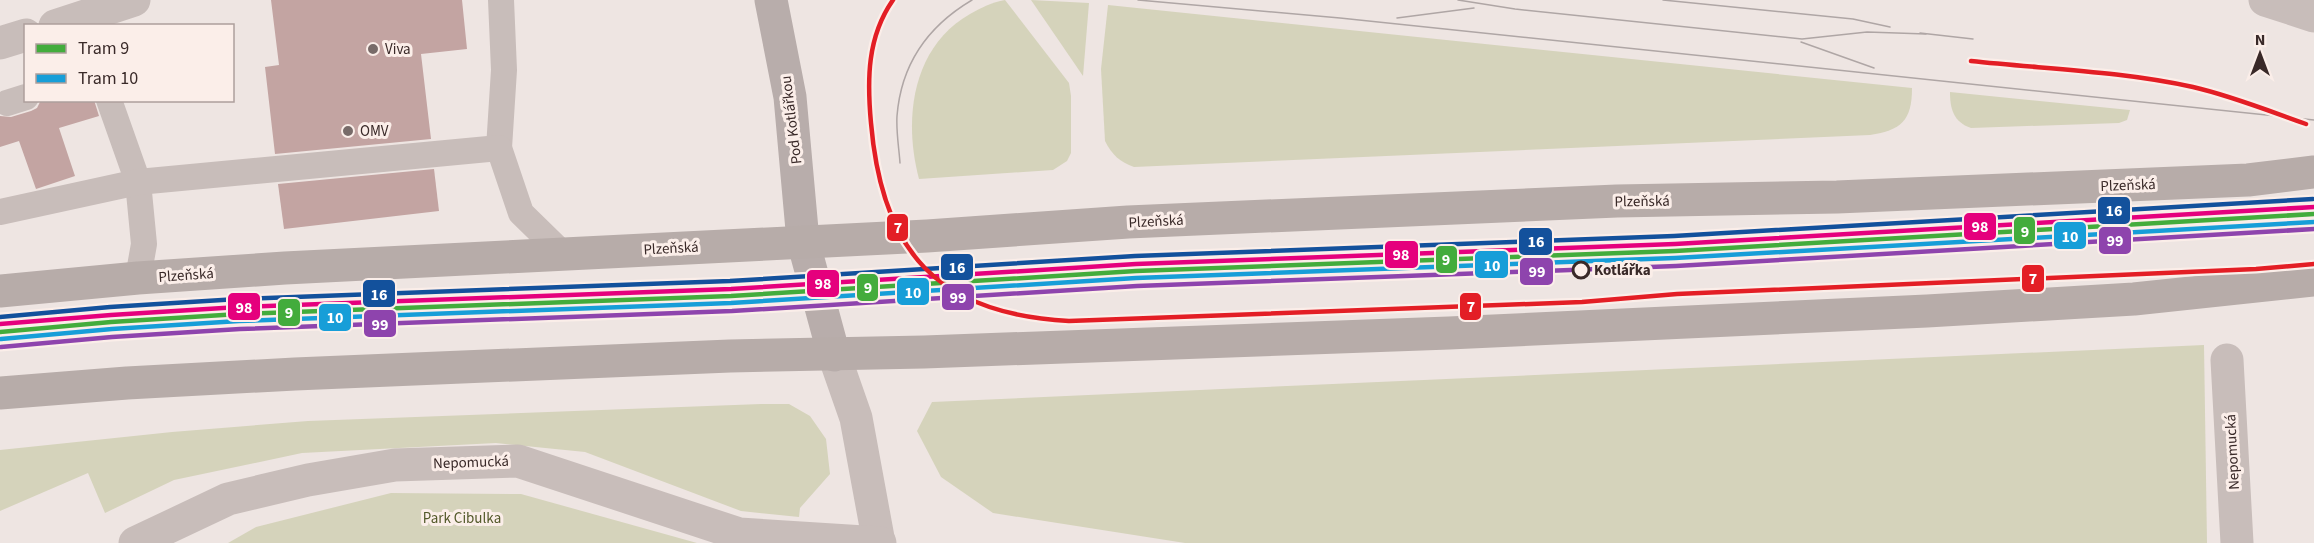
<svg xmlns="http://www.w3.org/2000/svg" width="2314" height="543" font-family="'Source Sans 3',sans-serif">
	<style>
		.green { fill: #d5d3bb }
		.building { fill: #c3a4a2 }
		.lines { fill: none; stroke-linecap: round; stroke-linejoin: round }
		.lane { stroke: #c8bdba; stroke-width: 26 }
		.street { stroke: #c8bdba; stroke-width: 33 }
		.secondary { stroke: #b8adab; stroke-width: 33 }
		.primary { stroke: #b7aca9; stroke-width: 33 }
		.tram { stroke: #afa6a5; stroke-width: 1.5 }
		.tram-1-casing { stroke: #fbeee9; stroke-width: 9 }
		.tram-2-casing { stroke: #fbeee9; stroke-width: 9 }
		.tram-3-casing { stroke: #fbeee9; stroke-width: 9 }
		.tram-4-casing { stroke: #fbeee9; stroke-width: 9 }
		.tram-5-casing { stroke: #fbeee9; stroke-width: 9 }
		.tram-6-casing { stroke: #fbeee9; stroke-width: 9 }
		.tram-1 { stroke: #43ac3c; stroke-width: 4.5 }
		.tram-2 { stroke: #179ed8; stroke-width: 4.5 }
		.tram-3 { stroke: #e5007d; stroke-width: 4.5 }
		.tram-4 { stroke: #8e44ad; stroke-width: 4.5 }
		.tram-5 { stroke: #13519c; stroke-width: 4.5 }
		.tram-6 { stroke: #e31e25; stroke-width: 4.5 }
		.poi-dot { fill: #786b69; stroke: #fbeee9; stroke-width: 2 }
		.stop-dot { fill: #fbeee9; stroke: #392928; stroke-width: 3 }
		.labels { text-anchor: middle; stroke-width: 6; stroke-linejoin: round; paint-order: stroke }
		.poi-label { font-size: 15px; fill: #392928; stroke: #fbeee9; text-anchor: start }
		.street-label { font-size: 15px; fill: #392928; stroke: #fbeee9 }
		.stop-label { font-size: 15px; font-weight: bold; fill: #392928; stroke: #fbeee9; text-anchor: start }
		.park-label { font-size: 15px; fill: #53592a; stroke: #fbeee9 }
		.line-badge { stroke: #fbeee9; stroke-width: 2 }
		.badge-label { font-size: 16px; text-anchor: middle; font-weight: bold; fill: #fff }
	</style>
	<rect width="100%" height="100%" fill="#eee5e2"/>
	<g class="green">
		<path d="M1005,0l64,83 2,13v57l-4,8 -14,9 -134,9c-16,-60 -7,-132 51,-165 11,-6 22,-12 35,-14z"/>
		<path d="M1031,0l58,3 -6,73z"/>
		<path d="M1108,5l804,83c0,33 -11,42 -42,47l-736,32c-14,-5 -22,-12 -29,-26l-4,-72z"/>
		<path d="M1950,92l180,18 -3,10 -8,3 -148,5c-18,-6 -21,-20 -21,-36z"/>
		<path d="M2204,345l3,198h-1022l-192,-30 -52,-36 -24,-46 15,-29z"/>
		<path d="M761,404h28l21,12 16,23 4,35 -30,34 -1,9 -58,-6 -156,-59 -89,-9 -194,10 -128,27 -69,33 -17,-40 -88,38v-61l172,-18 136,-11z"/>
		<path d="M391,493l130,1 176,49h-469l28,-16z"/>
	</g>
	<g class="building">
		<path d="M271,0h191l5,49 -46,5 10,85 -156,15 -10,-87 14,-2z"/>
		<path d="M41,100h53l5,16 -40,12 16,48 -39,13 -17,-48 -19,6v-31l11,1 20,-6 6,-3z"/>
		<path d="M434,169l5,42 -155,18 -6,-45z"/>
	</g>
	<g class="lines">
		<g class="lane">
			<path d="M109,100l29,82 6,62 -6,34"/>
			<path d="M7,103l19,-6"/>
			<path d="M499,148l5,-78 -3,-70"/>
			<path d="M0,212l138,-30 361,-34 22,65 42,41"/>
		</g>
		<g class="street">
			<path d="M2265,0l49,16"/>
			<path d="M55,26l79,-26"/>
			<path d="M0,43l26,-8"/>
			<path d="M834,355l22,63 23,125"/>
			<path d="M2227,360l10,183"/>
			<path d="M135,543l93,-44 80,-19 87,-15 123,-4 221,73 141,9"/>
		</g>
		<path class="secondary" d="M771,0l19,97 13,144 31,114"/>
		<g class="primary">
			<path d="M0,291l138,-13 147,-10 642,-32 201,-14 489,-21 220,-4 411,-17 66,-8"/>
			<path d="M0,393l127,-10 168,-9 435,-18 194,-4 525,-19 478,-22 207,-12 180,-19"/>
		</g>
		<g class="tram">
			<path d="M1138,0l202,18 974,102"/>
			<path d="M1458,0l57,9 287,30 65,-7 59,2"/>
			<path d="M1663,0l190,19 37,8"/>
			<path d="M1397,18l77,-10"/>
			<path d="M1920,33l53,6"/>
			<path d="M1801,42l73,26"/>
			<path d="M900,163c-1,-15 -4,-31 -3,-47 4,-51 31,-90 75,-116"/>
		</g>
		<defs>
			<path id="tram-1" d="M0,332l111,-10 128,-8 492,-18 405,-25 539,-20 639,-37"/>
			<path id="tram-2" d="M1,339l111,-10 127,-8 492,-18 405,-25 539,-20 639,-36"/>
			<path id="tram-3" d="M0,324l111,-9 128,-8 492,-18 405,-25 539,-20 639,-37"/>
			<path id="tram-4" d="M1,347l111,-10 128,-8 492,-18 405,-25 539,-20 638,-37"/>
			<path id="tram-5" d="M0,317l110,-10 128,-8 492,-18 405,-25 539,-20 639,-37"/>
			<g id="tram-6">
				<path d="M893,0c-26,37 -26,80 -22,123 11,129 66,191 198,198l513,-19 95,-8 579,-25 58,-5"/>
				<path d="M1971,61c74,8 150,10 222,26 39,9 76,24 113,37"/>
			</g>
		</defs>
		<use href="#tram-1" class="tram-1-casing"/>
		<use href="#tram-2" class="tram-2-casing"/>
		<use href="#tram-3" class="tram-3-casing"/>
		<use href="#tram-4" class="tram-4-casing"/>
		<use href="#tram-5" class="tram-5-casing"/>
		<use href="#tram-6" class="tram-6-casing"/>
		<use href="#tram-1" class="tram-1"/>
		<use href="#tram-2" class="tram-2"/>
		<use href="#tram-3" class="tram-3"/>
		<use href="#tram-4" class="tram-4"/>
		<use href="#tram-5" class="tram-5"/>
		<use href="#tram-6" class="tram-6"/>
	</g>
	<g class="poi-dot">
		<circle cx="373" cy="49" r="6"/>
		<circle cx="348" cy="131" r="6"/>
	</g>
	<circle class="stop-dot" cx="1581" cy="270" r="8"/>
	<g class="labels">
		<g class="poi-label">
			<text x="385" y="54">Viva</text>
			<text x="360" y="136">OMV</text>
		</g>
		<g class="street-label">
			<text transform="translate(791 120) rotate(-97)" y="5">Pod Kotlářkou</text>
			<text transform="translate(2128 185) rotate(-2)" y="5">Plzeňská</text>
			<text transform="translate(1642 201) rotate(-1)" y="5">Plzeňská</text>
			<text transform="translate(1156 221) rotate(-3)" y="5">Plzeňská</text>
			<text transform="translate(671 248) rotate(-3)" y="5">Plzeňská</text>
			<text transform="translate(186 275) rotate(-4)" y="5">Plzeňská</text>
			<text transform="translate(2232 452) rotate(-93)" y="5">Nepomucká</text>
			<text transform="translate(471 462) rotate(-2)" y="5">Nepomucká</text>
		</g>
		<g class="stop-label">
			<text x="1594" y="275">Kotlářka</text>
		</g>
		<g class="park-label">
			<text x="462" y="523">Park Cibulka</text>
		</g>
	</g>
	<g class="line-badge">
		<rect x="2097" y="196" width="34" height="29" rx="6" fill="#13519c"/>
		<rect x="1963" y="212" width="34" height="29" rx="6" fill="#e5007d"/>
		<rect x="886" y="213" width="23" height="29" rx="6" fill="#e31e25"/>
		<rect x="2013" y="216" width="23" height="29" rx="6" fill="#43ac3c"/>
		<rect x="2053" y="221" width="34" height="29" rx="6" fill="#179ed8"/>
		<rect x="2098" y="226" width="34" height="29" rx="6" fill="#8e44ad"/>
		<rect x="1518" y="227" width="35" height="29" rx="6" fill="#13519c"/>
		<rect x="1384" y="240" width="35" height="29" rx="6" fill="#e5007d"/>
		<rect x="1435" y="245" width="23" height="29" rx="6" fill="#43ac3c"/>
		<rect x="1474" y="250" width="35" height="29" rx="6" fill="#179ed8"/>
		<rect x="940" y="253" width="34" height="28" rx="6" fill="#13519c"/>
		<rect x="1519" y="257" width="35" height="29" rx="6" fill="#8e44ad"/>
		<rect x="2021" y="264" width="24" height="29" rx="6" fill="#e31e25"/>
		<rect x="806" y="269" width="34" height="29" rx="6" fill="#e5007d"/>
		<rect x="856" y="273" width="23" height="29" rx="6" fill="#43ac3c"/>
		<rect x="896" y="277" width="34" height="29" rx="6" fill="#179ed8"/>
		<rect x="362" y="279" width="34" height="29" rx="6" fill="#13519c"/>
		<rect x="941" y="283" width="34" height="28" rx="6" fill="#8e44ad"/>
		<rect x="1459" y="292" width="23" height="29" rx="6" fill="#e31e25"/>
		<rect x="227" y="292" width="34" height="29" rx="6" fill="#e5007d"/>
		<rect x="277" y="298" width="24" height="29" rx="6" fill="#43ac3c"/>
		<rect x="318" y="303" width="34" height="29" rx="6" fill="#179ed8"/>
		<rect x="363" y="309" width="34" height="29" rx="6" fill="#8e44ad"/>
	</g>
	<g class="badge-label">
		<text x="2114" y="216">16</text>
		<text x="1980" y="232">98</text>
		<text x="898" y="233">7</text>
		<text x="2025" y="237">9</text>
		<text x="2070" y="242">10</text>
		<text x="2115" y="246">99</text>
		<text x="1536" y="247">16</text>
		<text x="1401" y="260">98</text>
		<text x="1446" y="265">9</text>
		<text x="1492" y="271">10</text>
		<text x="957" y="273">16</text>
		<text x="1537" y="277">99</text>
		<text x="2033" y="284">7</text>
		<text x="823" y="289">98</text>
		<text x="868" y="293">9</text>
		<text x="913" y="298">10</text>
		<text x="379" y="300">16</text>
		<text x="958" y="303">99</text>
		<text x="1471" y="312">7</text>
		<text x="244" y="313">98</text>
		<text x="289" y="318">9</text>
		<text x="335" y="323">10</text>
		<text x="380" y="330">99</text>
	</g>
	<rect x="24" y="24" width="210" height="78" fill="#fbeee9" stroke="#ad9f9c" stroke-width="1.5"/>
	<rect x="36" y="44" width="30" height="9" fill="#43ac3c" stroke="#ad9f9c" stroke-width="1.5"/>
	<text x="78" y="54" font-size="18" fill="#392928">Tram 9</text>
	<rect x="36" y="74" width="30" height="9" fill="#179ed8" stroke="#ad9f9c" stroke-width="1.5"/>
	<text x="78" y="84" font-size="18" fill="#392928">Tram 10</text>
	<g transform="translate(2260 54)" stroke="#fbeee9" stroke-width="4.5" paint-order="stroke">
	<path d="M0-4.5L10 22L0 15L-10 22Z" fill="#392928"/>
	<text y="-9" font-size="16" font-weight="bold" text-anchor="middle" fill="#392928">N</text>
	</g>
</svg>
